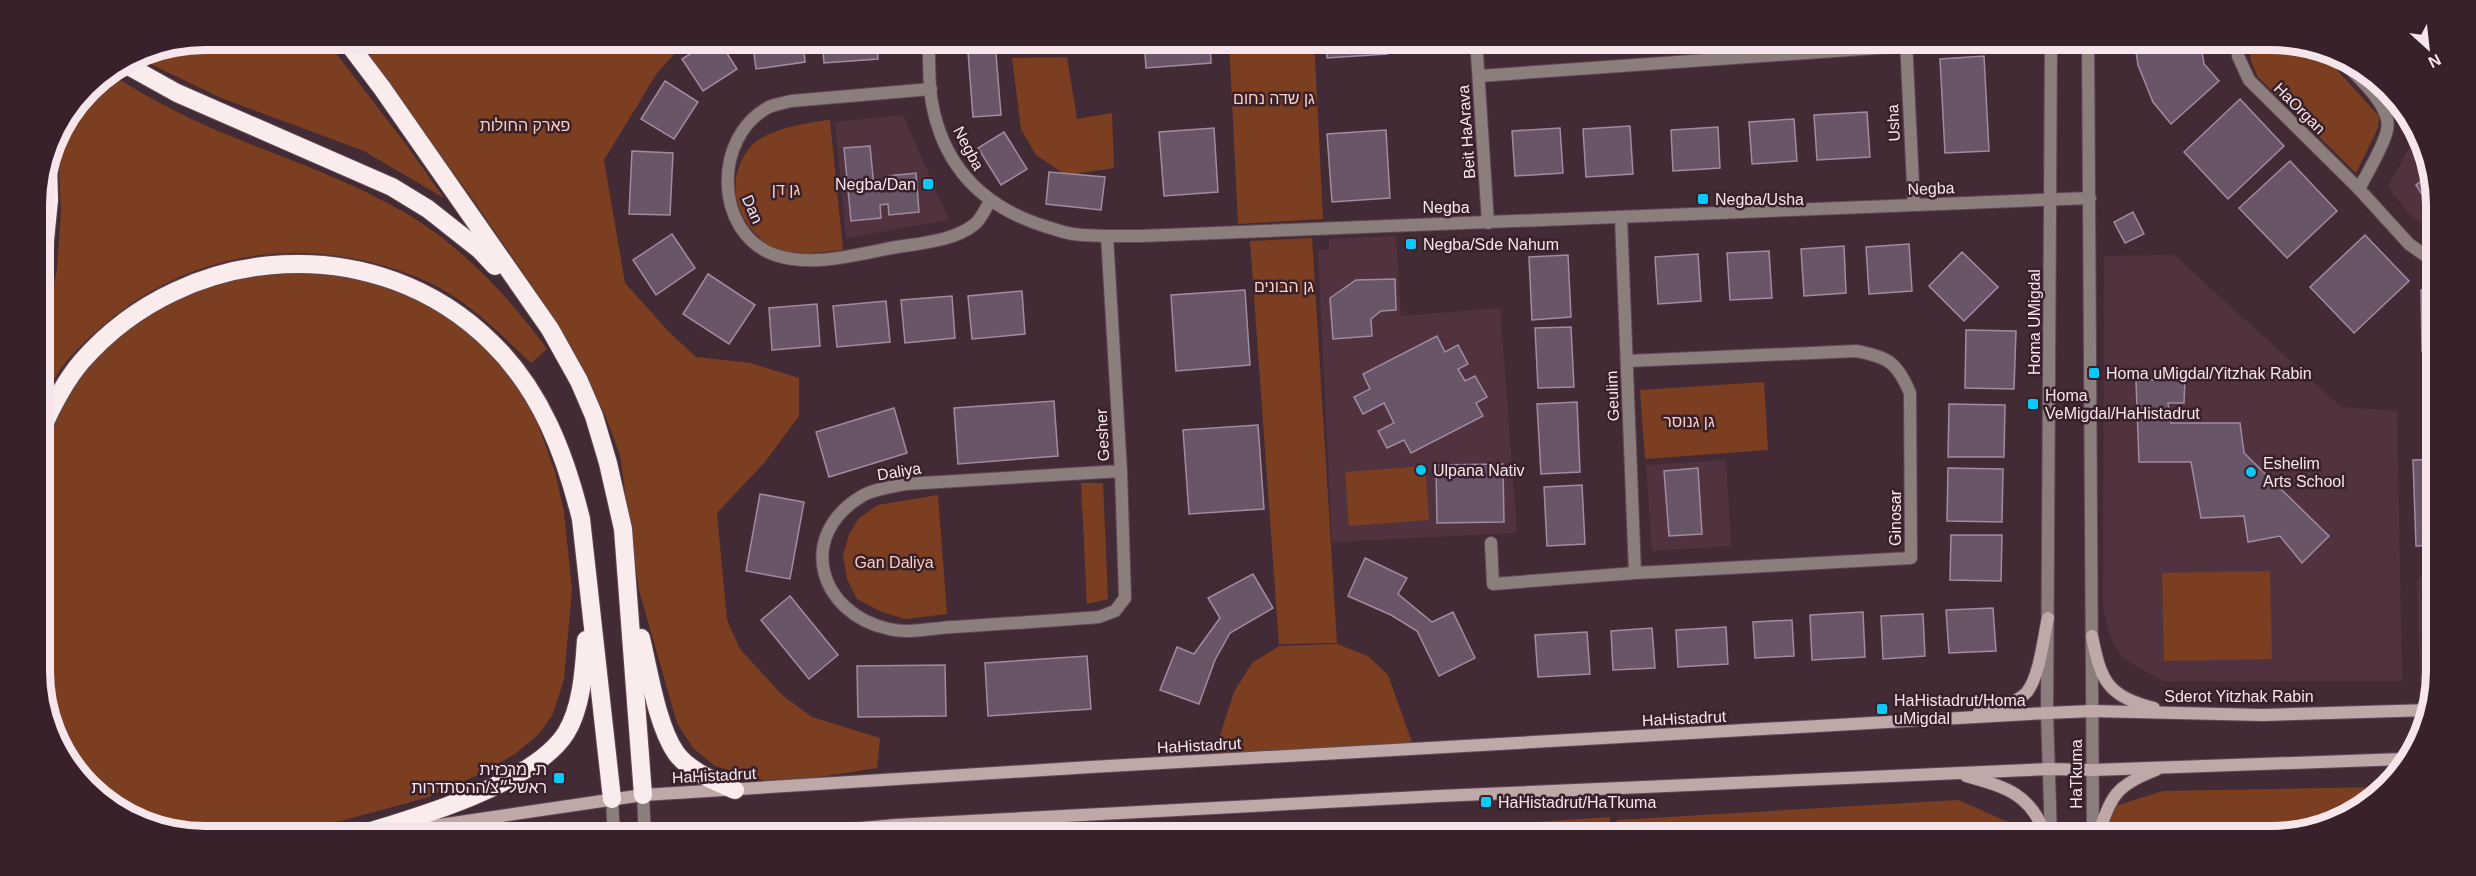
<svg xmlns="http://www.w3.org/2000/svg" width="2476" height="876" font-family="Arial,Heebo,sans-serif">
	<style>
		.built { fill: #513340 }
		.green { fill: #7c3e20 }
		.building { fill: #685568; stroke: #a18ba0; stroke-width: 1.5 }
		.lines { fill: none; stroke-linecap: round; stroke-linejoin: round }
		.minor-casing { stroke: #604952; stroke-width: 14 }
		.tertiary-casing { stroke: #604952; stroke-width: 14 }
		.secondary-casing { stroke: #604952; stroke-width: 14 }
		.motorway-casing { stroke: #604952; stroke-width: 20 }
		.minor { stroke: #8d7e7e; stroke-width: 12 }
		.tertiary { stroke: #8d7e7e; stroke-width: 12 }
		.secondary { stroke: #bfa8a8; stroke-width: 12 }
		.motorway { stroke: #faecec; stroke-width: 18 }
		.poi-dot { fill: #0acafa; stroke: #39212b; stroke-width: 2 }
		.labels { text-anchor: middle; stroke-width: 5; stroke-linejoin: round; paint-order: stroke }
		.park-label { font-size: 16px; fill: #fdd0bc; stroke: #39212b }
		.street-label { font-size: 16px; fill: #f6e6ec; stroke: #39212b }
		.poi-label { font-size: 16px; fill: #f6e6ec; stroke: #39212b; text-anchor: start }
		.rim { fill: none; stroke: #f6e6ec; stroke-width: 8 }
	</style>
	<rect width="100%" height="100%" fill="#432b35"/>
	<g class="built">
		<path d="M903,115l46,105 -103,18 -11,-116z"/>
		<path d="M2415,137l21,46v51l-26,-19 -22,-28z"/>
		<path d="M1396,236l5,80 99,-8 17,225 -185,9 -14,-292h11v-11z"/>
		<path d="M2174,255l167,152 56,4 5,270h-239l-41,-23 -11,-20 -8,-30 1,-352z"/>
		<path d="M1726,460l5,86 -79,5 -6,-86z"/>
		<path d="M2433,545h4v126l-2,10h-15l-3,-100 16,-17z"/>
	</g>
	<g class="green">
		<path d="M205,39h120l80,104 39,55 -80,-47 -143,-53 -87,-42 8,-4z"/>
		<path d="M357,39h331l-31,34 -53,87 21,123 44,49 27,25 54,6 49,15v38l-34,46 -48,51 10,107 13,29 42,46 30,22 68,21 -3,30 -71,11 -42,1 -49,-14 -22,-18 -16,-25 -38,-133 -19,-135 -15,-40 -23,-47 -38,-65 -68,-99z"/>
		<path d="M1229,39h85l9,180 -85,5z"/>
		<path d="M2255,39h16l44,7 64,70 -1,12 -22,45 -98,-96c-6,-14 -13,-25 -3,-38z"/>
		<path d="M1067,57l10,62 35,-6 2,55 -48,7 -30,-20 -15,-26 -9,-71z"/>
		<path d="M108,73c35,21 70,41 108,57 64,27 131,48 191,84 56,33 102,83 140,135l-16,14c-31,-29 -63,-63 -103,-81 -105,-48 -227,-37 -317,37 -20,17 -43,36 -56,59 -6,10 -10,23 -14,34l-1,-59 17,-84 4,-57 -4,-82 38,-50z"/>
		<path d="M830,120l13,130c-23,2 -46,6 -69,-1 -5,-2 -10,-7 -14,-11 -28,-25 -34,-64 -8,-93 16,-16 57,-23 78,-25z"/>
		<path d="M1312,238l25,405 -58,1 -29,-403z"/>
		<path d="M272,264l133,21 80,60 30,38 22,39 18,50 9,40 8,78 -8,89 -11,35 -14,20 -24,20 -33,19 -53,24 -88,24 -137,16 -52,-9 -72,-47 -38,-78 -1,-271 24,-48 99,-87z"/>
		<path d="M1764,382l4,68 -123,9 -5,-69z"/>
		<path d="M1425,466l4,54 -80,6 -4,-54z"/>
		<path d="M1081,483h22l5,116 -21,5z"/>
		<path d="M938,495l9,119 -42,5 -23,-7 -25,-13 -10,-20 -4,-24 6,-20 10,-17 19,-13z"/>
		<path d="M2270,571l2,88 -108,2 -2,-88z"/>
		<path d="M1337,644l31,12 20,19 25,70 -199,9 20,-62 18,-29 27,-17z"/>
		<path d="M2383,787l-11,16 -72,27 -195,4 10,-28 48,-15z"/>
		<path d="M1958,800l78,34 1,3h-421l1,-17z"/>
		<path d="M1610,817v20h-90l-1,-14z"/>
		<path d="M1516,824v13h-231z"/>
	</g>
	<g class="building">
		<path d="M714,39h4l19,30 -34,22 -21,-32z"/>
		<path d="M752,39h51l2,23 -49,7z"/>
		<path d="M822,39h55l1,20 -54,4z"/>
		<path d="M967,39h69l-41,3 6,73 -28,2z"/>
		<path d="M1144,39h66l1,24 -65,5z"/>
		<path d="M1326,39h60l1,15 -60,4z"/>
		<path d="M2134,39h66l4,25 15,17 -48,43 -18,-22 -15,-37z"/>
		<path d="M1984,56l5,95 -44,2 -5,-94z"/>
		<path d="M665,81l33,21 -24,37 -33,-20z"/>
		<path d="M2240,99l44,47 -56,53 -44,-47z"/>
		<path d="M1867,112l3,45 -53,3 -3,-45z"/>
		<path d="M1794,119l3,42 -45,3 -3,-42z"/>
		<path d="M1630,126l3,48 -47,3 -3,-48z"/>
		<path d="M1718,127l2,41 -47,3 -2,-41z"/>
		<path d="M1214,128l4,64 -54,4 -5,-64z"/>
		<path d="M1560,128l3,45 -48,3 -3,-45z"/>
		<path d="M1386,130l4,68 -58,4 -5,-68z"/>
		<path d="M1004,132l23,37 -26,16 -23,-37z"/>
		<path d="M870,146l4,41 14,-2v-9l28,-3 3,39 -30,3 -1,-11 -8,1 1,13 -30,3 -7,-73z"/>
		<path d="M632,151l41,2 -3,62 -41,-1z"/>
		<path d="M2290,161l47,50 -50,47 -48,-50z"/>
		<path d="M1049,172l56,5 -4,33 -55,-6z"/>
		<path d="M2431,174l5,9 -2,30 -18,-28z"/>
		<path d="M2133,212l11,22 -19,9 -11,-21z"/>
		<path d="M672,234l23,34 -39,27 -23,-35z"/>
		<path d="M2365,235l44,46 -55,52 -44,-46z"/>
		<path d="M1909,244l3,47 -43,3 -3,-47z"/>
		<path d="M1844,246l2,47 -42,3 -3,-47z"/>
		<path d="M1769,251l3,47 -42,2 -3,-47z"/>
		<path d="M1962,252l36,35 -34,34 -35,-35z"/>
		<path d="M1698,254l3,47 -43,3 -3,-47z"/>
		<path d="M1568,255l3,62 -39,3 -3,-63z"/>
		<path d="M708,274l47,31 -26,39 -46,-30z"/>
		<path d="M1395,279l1,31 -15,1 -10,8 1,17 -39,3 -3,-41 26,-18z"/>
		<path d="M2436,289v62h-14l-1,-61z"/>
		<path d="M1245,290l5,75 -74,6 -5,-76z"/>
		<path d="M1022,291l3,43 -53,5 -4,-43z"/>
		<path d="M952,296l3,42 -50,5 -4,-43z"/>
		<path d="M886,301l4,41 -53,5 -4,-41z"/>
		<path d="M817,304l3,42 -48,4 -3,-42z"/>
		<path d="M1571,327l3,60 -36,1 -3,-60z"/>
		<path d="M1966,330l50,1 -2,58 -49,-1z"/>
		<path d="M1437,336l8,16 13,-7 10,19 -10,5 7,12 10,-5 12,21 -11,6 7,13 -72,37 -7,-13 -17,8 -9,-17 16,-8 -10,-20 -21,11 -9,-17 16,-8 -7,-15z"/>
		<path d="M2185,378l-1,25h-16l3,20h69l4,30 85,83 -27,27 -22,-27 -32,6 -4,-26 -43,2 -10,-56h-52l-3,-81z"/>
		<path d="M1054,401l4,55 -100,8 -4,-56z"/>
		<path d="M1577,402l3,70 -39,2 -4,-70z"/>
		<path d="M1949,404l56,1 -1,52h-56z"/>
		<path d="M894,408l13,45 -78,24 -13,-45z"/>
		<path d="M1258,425l6,84 -75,5 -6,-84z"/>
		<path d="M2436,459l1,86 -21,1 -3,-86z"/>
		<path d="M1503,464l1,58 -67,1 -1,-58z"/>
		<path d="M1698,468l4,66 -33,2 -5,-65z"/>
		<path d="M1948,468l55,1 -1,53 -55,-1z"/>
		<path d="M1582,485l3,59 -38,2 -3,-59z"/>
		<path d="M760,494l44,8 -14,77 -44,-8z"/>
		<path d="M1951,535h51l-1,46 -51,-1z"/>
		<path d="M1365,558l42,20 -9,16 34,28 21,-10 22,46 -36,18 -22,-45 -26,-16 -43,-19z"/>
		<path d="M1253,574l20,34 -43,25 -15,27 -16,44 -39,-14 17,-43 17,7 26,-36 -12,-20z"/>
		<path d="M790,596l48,59 -29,24 -48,-59z"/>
		<path d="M1993,608l3,43 -47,2 -3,-43z"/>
		<path d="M1863,612l2,45 -53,3 -2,-45z"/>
		<path d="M1923,614l2,42 -42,3 -2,-43z"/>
		<path d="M1792,620l2,36 -39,2 -2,-36z"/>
		<path d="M1726,627l2,37 -50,3 -2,-37z"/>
		<path d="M1652,628l3,40 -42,2 -2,-39z"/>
		<path d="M1587,632l3,42 -52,3 -3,-42z"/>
		<path d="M1087,656l4,53 -103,7 -3,-53z"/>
		<path d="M945,665l1,51 -88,1 -1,-51z"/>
	</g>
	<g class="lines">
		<defs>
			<g id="minor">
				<path d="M1476,39l12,184"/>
				<path d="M2239,39l-1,17 11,24 110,109 50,55 27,19"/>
				<path d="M1906,40l8,165"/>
				<path d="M2336,55c16,17 57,50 51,75 -3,16 -20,43 -28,59"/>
				<path d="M1479,76l427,-30"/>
				<path d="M931,89l-140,12c-7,2 -15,3 -22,6 -56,29 -56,126 6,148 39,13 82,-1 122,-8 25,-4 57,-6 78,-23 6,-5 11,-16 15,-23"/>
				<path d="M1621,217l14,356"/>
				<path d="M1107,236l14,235 4,127 -10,13 -16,6c-49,4 -98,7 -146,10 -20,1 -45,7 -64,2 -70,-15 -94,-93 -27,-133 12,-7 29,-9 44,-12l215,-13"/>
				<path d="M1491,543l2,41 142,-11 276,-15 -1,-165c-13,-31 -22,-36 -54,-42l-229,10"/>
			</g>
			<g id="tertiary">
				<path d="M928,39c2,21 0,44 4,64 12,66 53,105 115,124 8,2 17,6 26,7 23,3 46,2 69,2l948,-38"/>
				<path d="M2051,39l-4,674 4,124"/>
				<path d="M2088,39l5,798"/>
				<path d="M643,795l2,42"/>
				<path d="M612,799l2,38"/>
			</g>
			<g id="secondary">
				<path d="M2092,636c9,45 15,60 62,72"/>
				<path d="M1979,712c15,-3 37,-8 48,-20 13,-17 16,-53 21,-74"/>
				<path d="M1966,776c40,11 66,18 80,61"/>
				<path d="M392,832l251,-37 448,-28 956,-54 45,-2 171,4 168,-5"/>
				<path d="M762,837l133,-12 544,-29 610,-27 44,1 310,-11"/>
				<path d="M2097,837c15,-41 17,-51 59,-67"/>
			</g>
			<g id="motorway">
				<path d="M345,39l37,49 168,241 29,52 15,35 14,47 15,66 20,266"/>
				<path d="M123,63l54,30 215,94 36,22 52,41 15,16"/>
				<path d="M40,290l9,-90 -1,-37"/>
				<path d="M41,431c11,-25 23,-49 41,-70 105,-120 296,-132 410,-18 49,48 73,111 89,176l31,280"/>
				<path d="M641,638c8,33 16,88 35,115 13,18 40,29 59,37"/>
				<path d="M351,837c58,-17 182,-52 215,-104 16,-26 18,-64 20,-93"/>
			</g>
		</defs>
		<use href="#minor" class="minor-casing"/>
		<use href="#tertiary" class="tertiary-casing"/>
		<use href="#secondary" class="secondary-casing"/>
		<use href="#motorway" class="motorway-casing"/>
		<use href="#minor" class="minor"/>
		<use href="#tertiary" class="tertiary"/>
		<use href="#secondary" class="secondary"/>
		<use href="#motorway" class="motorway"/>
	</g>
	<g class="poi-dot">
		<rect x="922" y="178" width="12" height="12" rx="3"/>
		<rect x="1697" y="193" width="12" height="12" rx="3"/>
		<rect x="1405" y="238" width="12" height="12" rx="3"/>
		<rect x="2088" y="367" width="12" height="12" rx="3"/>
		<rect x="2027" y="398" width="12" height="12" rx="3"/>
		<circle cx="1421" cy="470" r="6"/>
		<circle cx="2251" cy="472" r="6"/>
		<rect x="1876" y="703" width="12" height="12" rx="3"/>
		<rect x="553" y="772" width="12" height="12" rx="3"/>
		<rect x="1480" y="796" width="12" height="12" rx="3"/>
	</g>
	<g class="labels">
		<g class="park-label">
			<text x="1274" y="104">גן שדה נחום</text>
			<text x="525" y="131">פארק החולות</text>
			<text x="786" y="195">גן דן</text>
			<text x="1284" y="292">גן הבונים</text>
			<text x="1689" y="427">גן גנוסר</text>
			<text x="894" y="568">Gan Daliya</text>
		</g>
		<g class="street-label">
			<text transform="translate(2300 108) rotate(45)" y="6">HaOrgan</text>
			<text transform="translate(1893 123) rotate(-93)" y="6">Usha</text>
			<text transform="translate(1466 132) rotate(-94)" y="6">Beit HaArava</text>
			<text transform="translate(969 148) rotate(62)" y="6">Negba</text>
			<text transform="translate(1931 188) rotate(-2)" y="6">Negba</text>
			<text x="1446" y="213">Negba</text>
			<text transform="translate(753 209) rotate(66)" y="6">Dan</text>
			<text transform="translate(2034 322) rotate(-90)" y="6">Homa UMigdal</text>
			<text transform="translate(1612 396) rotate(-92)" y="6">Geulim</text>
			<text transform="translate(1102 435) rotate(-93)" y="6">Gesher</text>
			<text transform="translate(899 471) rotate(-9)" y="6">Daliya</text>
			<text transform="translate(1895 518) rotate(-90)" y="6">Ginosar</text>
			<text x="2239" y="702">Sderot Yitzhak Rabin</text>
			<text transform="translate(1684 718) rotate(-3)" y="6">HaHistadrut</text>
			<text transform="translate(1199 745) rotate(-3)" y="6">HaHistadrut</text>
			<text transform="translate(2076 774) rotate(-90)" y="6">HaTkuma</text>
			<text transform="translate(714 775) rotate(-3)" y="6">HaHistadrut</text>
		</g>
		<g class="poi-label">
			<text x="916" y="190" text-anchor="end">Negba/Dan</text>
			<text x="1715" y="205">Negba/Usha</text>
			<text x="1423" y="250">Negba/Sde Nahum</text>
			<text x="2106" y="379">Homa uMigdal/Yitzhak Rabin</text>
			<text x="2045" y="401">Homa<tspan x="2045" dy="18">VeMigdal/HaHistadrut</tspan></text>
			<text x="2263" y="469">Eshelim<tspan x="2263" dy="18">Arts School</tspan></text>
			<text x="1433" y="476">Ulpana Nativ</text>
			<text x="1894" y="706">HaHistadrut/Homa<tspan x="1894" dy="18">uMigdal</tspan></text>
			<text x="547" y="775" text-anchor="end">ת. מרכזית<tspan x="547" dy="18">ראשל״צ/ההסתדרות</tspan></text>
			<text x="1498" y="808">HaHistadrut/HaTkuma</text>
		</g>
	</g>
	<path d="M0 0H2476V876H0ZM205 50H2271A155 155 0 0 1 2426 205V671A155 155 0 0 1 2271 826H205A155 155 0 0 1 50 671V205A155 155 0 0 1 205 50Z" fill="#39212b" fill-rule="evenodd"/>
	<path class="rim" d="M205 50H2271A155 155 0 0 1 2426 205V671A155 155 0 0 1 2271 826H205A155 155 0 0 1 50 671V205A155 155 0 0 1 205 50Z"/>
	<g transform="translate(2428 48) rotate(153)" stroke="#39212b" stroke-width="4.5" paint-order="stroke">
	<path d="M0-4.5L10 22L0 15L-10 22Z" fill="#f6e6ec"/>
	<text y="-9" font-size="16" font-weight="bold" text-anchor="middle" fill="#f6e6ec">N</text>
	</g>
</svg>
